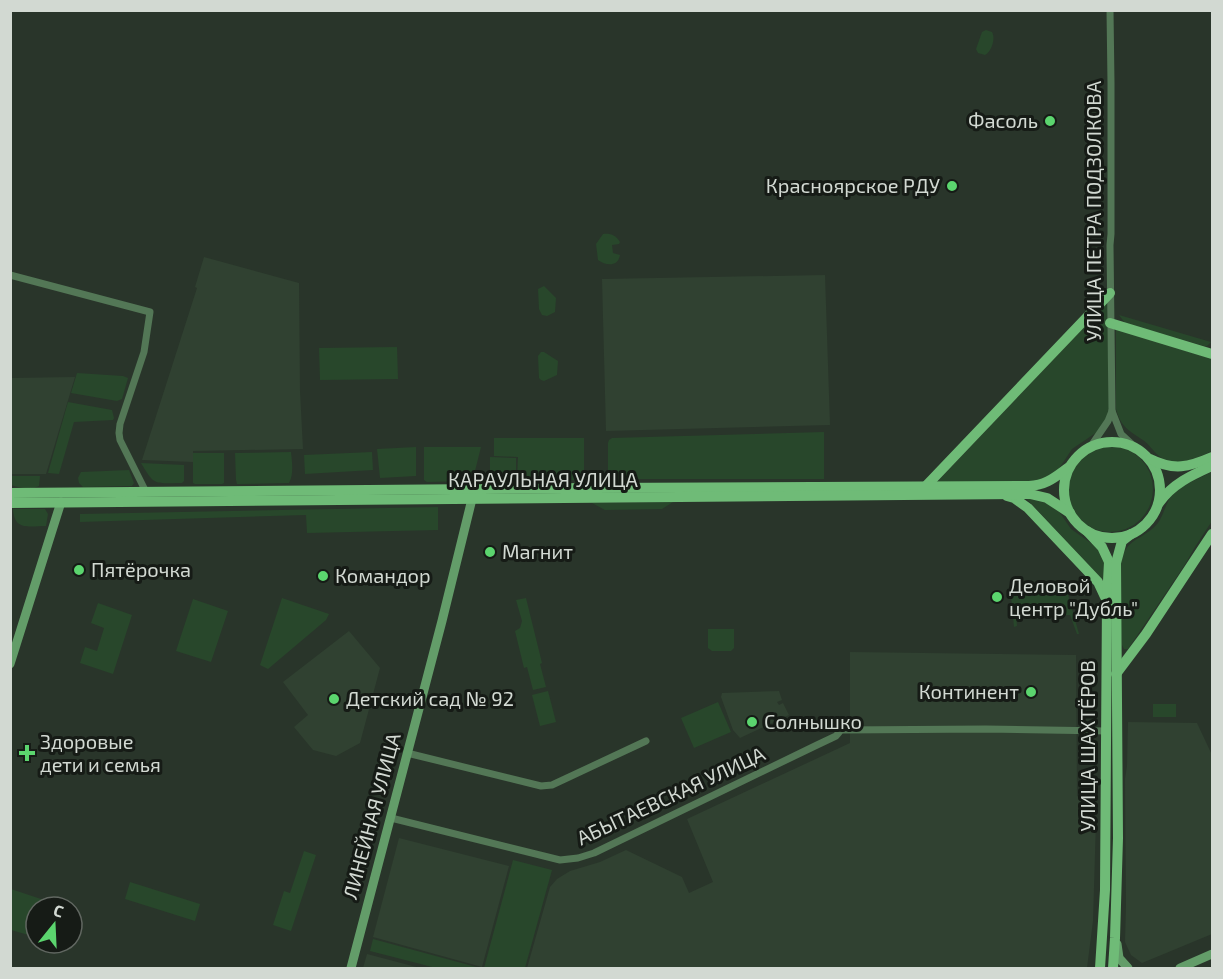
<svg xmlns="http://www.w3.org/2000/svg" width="1223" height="979" font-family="'Exo 2',sans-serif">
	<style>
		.built { fill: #304131 }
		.green { fill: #28472b }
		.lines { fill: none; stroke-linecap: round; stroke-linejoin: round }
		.street { stroke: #537756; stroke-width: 7 }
		.secondary { stroke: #639d69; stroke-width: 9 }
		.primary { stroke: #6fbb77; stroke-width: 10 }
		.poi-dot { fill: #5bd56e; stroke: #161b16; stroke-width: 2 }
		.labels { text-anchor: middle; stroke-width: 6; stroke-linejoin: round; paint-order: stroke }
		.poi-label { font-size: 20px; fill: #d2d9d2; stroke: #161b16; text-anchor: start }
		.street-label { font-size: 20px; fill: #d2d9d2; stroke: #161b16 }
	</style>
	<rect width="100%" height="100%" fill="#29352a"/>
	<g class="built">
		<path d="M204,257l95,26 1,108 3,58 -110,2v11l-51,-2 55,-172 -2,-1z"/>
		<path d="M825,275l5,150 -224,6 -4,-152z"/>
		<path d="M75,377l-29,97h-35v-96z"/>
		<path d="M349,631l31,37 -20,75 -24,13 -23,-6 -19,-23 14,-12 -25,-33z"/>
		<path d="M850,652l226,3 1,141 8,4 11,20 -3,101 -6,47h-560l23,-81 7,-8 13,-8 30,-9 26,-12 56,27 7,16 24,-11 -26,-63 163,-76z"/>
		<path d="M779,691l3,9 -5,2 2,3 4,-2 6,12 -49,23 -7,-8 -12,-33 1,-4z"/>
		<path d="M1128,722l69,1 15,32v179l-70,29 -11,-8 -6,-13 1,-37 -1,-126 2,-13z"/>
		<path d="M399,838l110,28 -27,101 -109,-30z"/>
		<path d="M367,954l53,14h-57z"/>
	</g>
	<g class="green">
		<path d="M986,30l6,2c4,7 -1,20 -7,23l-7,-2 -2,-4 6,-17z"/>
		<path d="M603,234c7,-1 13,1 17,8l-1,2 -7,1 1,8 7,2c-2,12 -14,11 -22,5l-2,-16z"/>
		<path d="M544,286l12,12 -1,14 -8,4 -5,-1 -3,-6 -1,-20z"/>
		<path d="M1107,302l2,105 -1,8 -8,15 -28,19 -16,24 -14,8 -107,3z"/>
		<path d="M1119,315l92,27 -4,4h-3l-79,-23z"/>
		<path d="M1116,329l96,30v92c-15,7 -37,18 -53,5 -6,-5 -10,-12 -16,-16 -15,-10 -22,-13 -27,-31z"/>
		<path d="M397,347l1,32 -78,1 -1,-32z"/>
		<path d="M541,352h3l14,9 -1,14 -13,6 -3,-1 -2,-2 -1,-22z"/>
		<path d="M77,373l46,3 5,2 -6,21 -5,2 -46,-8z"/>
		<path d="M68,402l44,8 2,8 -1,2 -39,2 -15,52 -11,-1z"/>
		<path d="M824,432v47h-210l-6,-5v-31l1,-3 3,-2z"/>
		<path d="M494,438h90v42h-67l1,-23 -24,-1z"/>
		<circle cx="1110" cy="489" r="43"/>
		<path d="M416,447v29l-36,2 -3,-29z"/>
		<path d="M424,447h57l-7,28 -6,6 -41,1 -3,-2z"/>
		<path d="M291,452c1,10 3,22 -2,31l-52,1 -1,-4 -1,-27z"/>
		<path d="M372,452l1,18 -68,4 -1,-19z"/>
		<path d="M193,453h31v30l-2,1h-27l-2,-1z"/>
		<path d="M490,457l26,1v14h-26z"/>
		<path d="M141,463l43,2v16l-2,2c-27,0 -27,4 -41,-20z"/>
		<path d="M129,470l5,13 -2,3 -49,1 -4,-4 -1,-5 3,-6z"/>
		<path d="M1212,472v49l-17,26 -11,19 -56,83h-4l-2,-4c-1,-23 -8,-78 4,-96 7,-11 23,-14 32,-26 5,-7 7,-17 12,-25 9,-13 28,-19 42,-26z"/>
		<path d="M11,476h29l-1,10c-8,4 -20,2 -28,-1z"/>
		<path d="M1026,498l24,6 10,9 11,16 24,17 6,8 3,8v16l-2,1z"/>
		<path d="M673,502l-11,7 -57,1 -13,-7z"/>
		<path d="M438,507v23l-131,3 -1,-18 -226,7v-8z"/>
		<path d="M13,509h32l3,5 -2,12c-17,0 -32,5 -33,-17z"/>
		<path d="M1065,584l14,50h-2l-7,-19h-42l-1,-2 -11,1 1,12 -3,1 -3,-31z"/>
		<path d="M282,598l47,16 -3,6 -58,49 -8,-4z"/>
		<path d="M526,598l16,65 -2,1 6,23 -13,3 -6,-23 -3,1 -9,-37 5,-3 2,-7 -6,-21z"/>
		<path d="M193,599l35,12 -17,51 -35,-11z"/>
		<path d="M98,603l34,12 -19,59 -33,-11 5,-16 12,4 7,-23 -13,-5z"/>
		<path d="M708,629h26v19l-3,3h-19l-4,-3z"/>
		<path d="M548,691l8,31 -16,4 -8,-31z"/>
		<path d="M718,702l13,30 -37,16 -13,-30z"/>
		<rect x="1153" y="704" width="23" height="13"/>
		<path d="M304,851l12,4 -25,76 -18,-6 11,-34 6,2z"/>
		<path d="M513,860l39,10 -27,98h-41z"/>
		<path d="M130,882l70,22 -5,17 -70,-22z"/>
		<path d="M11,889l33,11 -3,7h-5v17l-4,12 -21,-6z"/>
		<path d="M373,939l107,29h-44l-66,-17z"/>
	</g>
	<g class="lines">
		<g class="street">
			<path d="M10,275l140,37 -6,40 -24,72 -1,9 1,7 26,52"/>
			<path d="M1112,411l9,23 13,12"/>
			<path d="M1091,446l17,-25 4,-10 -2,-166 1,-11v-151l-1,-73"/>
			<path d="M407,753l134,33 11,-1 94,-44"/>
			<path d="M391,818l169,42 18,-2 16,-5 223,-108 19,-9 5,-6 145,-1 121,2"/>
		</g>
		<g class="secondary">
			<path d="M10,664l51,-162"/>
			<path d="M1117,944l2,14 9,10"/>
			<path d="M351,968l91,-347 31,-126"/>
			<path d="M1180,968l32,-14"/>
		</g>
		<g class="primary">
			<path d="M1110,323l102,31"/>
			<circle cx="1112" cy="490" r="48"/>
			<path d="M1150,459c24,12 39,8 62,-2"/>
			<path d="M925,487l185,-194"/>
			<path d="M10,493l584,-5 435,-2c18,-1 26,-9 40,-19"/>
			<path d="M1007,496l7,2 14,10 70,74 7,15"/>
			<path d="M10,503l1020,-9 17,4 23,15"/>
			<path d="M1159,503c13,-19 33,-28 53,-37"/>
			<path d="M1087,531l15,16 7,15 -2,38 -2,290 -5,78"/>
			<path d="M1116,674l30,-40 66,-100"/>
			<path d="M1113,968l2,-30 3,-100 -2,-275 6,-22 9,-7"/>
		</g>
	</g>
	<g class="poi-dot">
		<circle cx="1050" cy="121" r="6"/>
		<circle cx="952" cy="186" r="6"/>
		<circle cx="490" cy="552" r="6"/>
		<circle cx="79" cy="570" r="6"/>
		<circle cx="323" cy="576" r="6"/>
		<circle cx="997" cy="597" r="6"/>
		<circle cx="1031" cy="692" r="6"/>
		<circle cx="334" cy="699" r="6"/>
		<circle cx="752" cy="722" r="6"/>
		<path d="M24 744h6v6h6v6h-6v6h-6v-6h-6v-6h6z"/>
	</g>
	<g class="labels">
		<g class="poi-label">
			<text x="1038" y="128" text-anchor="end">Фасоль</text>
			<text x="940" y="193" text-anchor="end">Красноярское РДУ</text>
			<text x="502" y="559">Магнит</text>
			<text x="91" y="577">Пятёрочка</text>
			<text x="335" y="583">Командор</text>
			<text x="1009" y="593">Деловой<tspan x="1009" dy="23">центр "Дубль"</tspan></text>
			<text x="1019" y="699" text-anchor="end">Континент</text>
			<text x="346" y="706">Детский сад № 92</text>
			<text x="764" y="729">Солнышко</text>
			<text x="40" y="749">Здоровые<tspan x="40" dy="23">дети и семья</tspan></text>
		</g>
		<g class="street-label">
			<text transform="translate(1094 211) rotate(-90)" y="7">УЛИЦА ПЕТРА ПОДЗОЛКОВА</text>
			<text x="543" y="487">КАРАУЛЬНАЯ УЛИЦА</text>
			<text transform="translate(1088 746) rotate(-90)" y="7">УЛИЦА ШАХТЁРОВ</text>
			<text transform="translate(671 796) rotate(-25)" y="7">АБЫТАЕВСКАЯ УЛИЦА</text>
			<text transform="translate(372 816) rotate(-75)" y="7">ЛИНЕЙНАЯ УЛИЦА</text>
		</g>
	</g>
	<rect width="1223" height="979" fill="none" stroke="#d2d9d2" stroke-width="24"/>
	<g transform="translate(54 925) rotate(18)"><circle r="28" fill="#161b16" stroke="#616761" stroke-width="1.5"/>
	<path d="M0-4.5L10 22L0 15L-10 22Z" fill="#5bd56e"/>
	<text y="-9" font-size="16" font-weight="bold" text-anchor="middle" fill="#d2d9d2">С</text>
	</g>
</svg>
